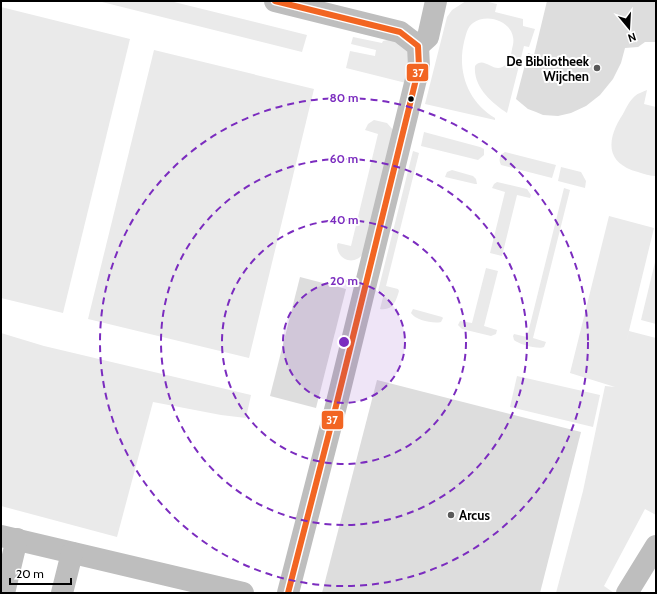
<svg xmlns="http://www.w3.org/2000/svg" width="657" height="594" font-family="Cabin,sans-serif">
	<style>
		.green { fill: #eaeaea }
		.building { fill: #ddd }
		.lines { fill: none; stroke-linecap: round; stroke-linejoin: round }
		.minor { stroke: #bebebe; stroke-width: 22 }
		.bus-1-casing { stroke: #fff; stroke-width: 9 }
		.bus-1 { stroke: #f26522; stroke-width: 6 }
		.ring { fill: none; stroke: #7b2cbf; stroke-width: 2; stroke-dasharray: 7 5 }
		.poi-dot { fill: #595959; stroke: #fff; stroke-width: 1.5 }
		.bus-dot { fill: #000; stroke: #fff; stroke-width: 1.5 }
		.labels { text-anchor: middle; stroke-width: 4; stroke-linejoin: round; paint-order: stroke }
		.poi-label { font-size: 13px; font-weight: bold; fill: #000; stroke: #fff; text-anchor: end }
		.centre { fill: #7b2cbf; stroke: #fff; stroke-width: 2 }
		.ring-label { font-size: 12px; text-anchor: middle; font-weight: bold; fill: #7b2cbf; stroke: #fff; stroke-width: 4; stroke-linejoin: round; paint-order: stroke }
		.line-badge { stroke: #fff; stroke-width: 1.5 }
		.badge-label { font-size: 11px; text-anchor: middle; font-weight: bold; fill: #fff }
	</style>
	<rect width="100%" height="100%" fill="#fff"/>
	<g class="green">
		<path d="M98,1h72l137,34 -5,17z"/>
		<path d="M466,1h18l13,3 -2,8 28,7v7l12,3 -6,18 -5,-1 -17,67c-15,-10 -34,-26 -32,-47 10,-12 20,12 32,-3 4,-4 4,-9 5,-14 1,-4 2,-8 1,-12 -3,-17 -27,-24 -40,-14 -6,4 -7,12 -9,19 -7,30 4,60 31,76v2l-70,-16 22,-87 5,-7z"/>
		<path d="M1,7l129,32 -67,274 -62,-15z"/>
		<path d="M353,37l29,6 1,-2c12,-4 19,4 27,12l-4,30 -60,-15 4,-17 25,5 1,-6 -25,-6z"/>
		<path d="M154,50l160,39 -65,269 -161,-39z"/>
		<path d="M647,90l-3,14 12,3v69c-6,0 -12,-2 -18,-4 -34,-9 -31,-34 -15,-58 3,-6 7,-14 12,-18 3,-3 8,-4 12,-6z"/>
		<path d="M374,120l13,3 6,7 -30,124c-9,12 -26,6 -26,-9l1,-2 13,3 27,-112 -13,-4 3,-6z"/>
		<path d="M424,132l56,15 4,2v6l-6,5 -57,-14z"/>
		<path d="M413,151l6,2 -33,133 12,3 1,2c-3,10 -6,20 -19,18l4,-16 -6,-2z"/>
		<path d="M505,152l51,13 -4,13 -51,-13c-3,-6 -1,-10 4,-13z"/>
		<path d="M561,167l20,5 5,9 -1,7 -27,-7z"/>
		<path d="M452,170l21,6 3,3 1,5h-2l-30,-7 2,-5z"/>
		<path d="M497,182l30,7 4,6 -1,3 -13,-3 -15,61 -12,-3 15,-61 -13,-4 2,-4z"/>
		<path d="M564,188l6,2 -37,148 13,4 -2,5c-5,3 -26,-3 -30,-7l-1,-4 1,-2 13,3z"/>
		<path d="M609,216l45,12 -28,115 3,-12 27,7v177l-11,-6 -41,77 10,7h-58l27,-102 22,-105 10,1 -45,-14z"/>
		<path d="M656,258v66l-15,-4z"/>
		<path d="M486,268l12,3 -14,55 13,4 -1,4 -5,2 -29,-7 -4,-4 2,-4 12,2z"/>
		<path d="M413,309l29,8 1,1 -2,4c-8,2 -26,-2 -30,-9z"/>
		<path d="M1,333l43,13 207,49 -5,23 -25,-3 -68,-13 -36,135 -116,-31z"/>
		<path d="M517,376l83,19 -7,32 -83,-20z"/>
	</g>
	<g class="building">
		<path d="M547,1h109v41h-11l-7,5 -13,1 -4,15 -8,16 -13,16 -14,11 -15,7 -13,3 -15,-1 -7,-3 -8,-3 -12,-10 12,-46 6,2z"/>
		<path d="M300,277l46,12 -30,119 -46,-12z"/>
		<path d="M377,380l204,52 -41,161h-218z"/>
	</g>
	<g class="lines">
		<g class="minor">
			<path d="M275,1l125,31 18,14 1,21 -83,339 -48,187"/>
			<path d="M418,46l10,-9 8,-36"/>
			<path d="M1,536l242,57"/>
			<path d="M4,593l13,-54"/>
			<path d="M62,593l10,-40"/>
			<path d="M627,593l29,-47"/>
		</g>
		<defs>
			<path id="bus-1" d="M275,1l125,31 18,14 1,21 -83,339 -48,187"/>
		</defs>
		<use href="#bus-1" class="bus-1-casing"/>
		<use href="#bus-1" class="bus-1"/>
	</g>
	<circle cx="344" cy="342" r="61" fill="#7b2cbf" fill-opacity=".12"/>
	<g class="ring">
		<circle cx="344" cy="342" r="61"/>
		<circle cx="344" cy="342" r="122"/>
		<circle cx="344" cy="342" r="183"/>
		<circle cx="344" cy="342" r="244"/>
	</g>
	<g class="poi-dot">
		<circle cx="597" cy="68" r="4"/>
		<circle cx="451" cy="515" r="4"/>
	</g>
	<circle class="bus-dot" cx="411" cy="99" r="3.5"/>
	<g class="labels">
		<g class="poi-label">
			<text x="589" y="66">De Bibliotheek<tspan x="589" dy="15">Wijchen</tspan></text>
			<text x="459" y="520" text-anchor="start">Arcus</text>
		</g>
	</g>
	<circle cx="344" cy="342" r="6" class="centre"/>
	<g class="ring-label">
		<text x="344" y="102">80 m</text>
		<text x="344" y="163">60 m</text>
		<text x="344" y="224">40 m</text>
		<text x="344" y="285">20 m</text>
	</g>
	<g class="line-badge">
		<rect x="406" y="63" width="23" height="19" rx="4" fill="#f26522"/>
		<rect x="321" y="410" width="23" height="20" rx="4" fill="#f26522"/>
	</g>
	<g class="badge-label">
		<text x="418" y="77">37</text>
		<text x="332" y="424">37</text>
	</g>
	<rect width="657" height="594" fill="none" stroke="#000000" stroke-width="4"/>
	<g transform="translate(629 28) rotate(162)" stroke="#ffffff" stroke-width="3" paint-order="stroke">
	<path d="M0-3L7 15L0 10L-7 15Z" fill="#000000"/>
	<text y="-6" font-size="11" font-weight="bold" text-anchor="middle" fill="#000000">N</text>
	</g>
	<path d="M10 578v6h61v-6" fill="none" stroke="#000000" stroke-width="2"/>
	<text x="16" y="578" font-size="12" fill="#000000" stroke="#ffffff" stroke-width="3" paint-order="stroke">20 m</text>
</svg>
